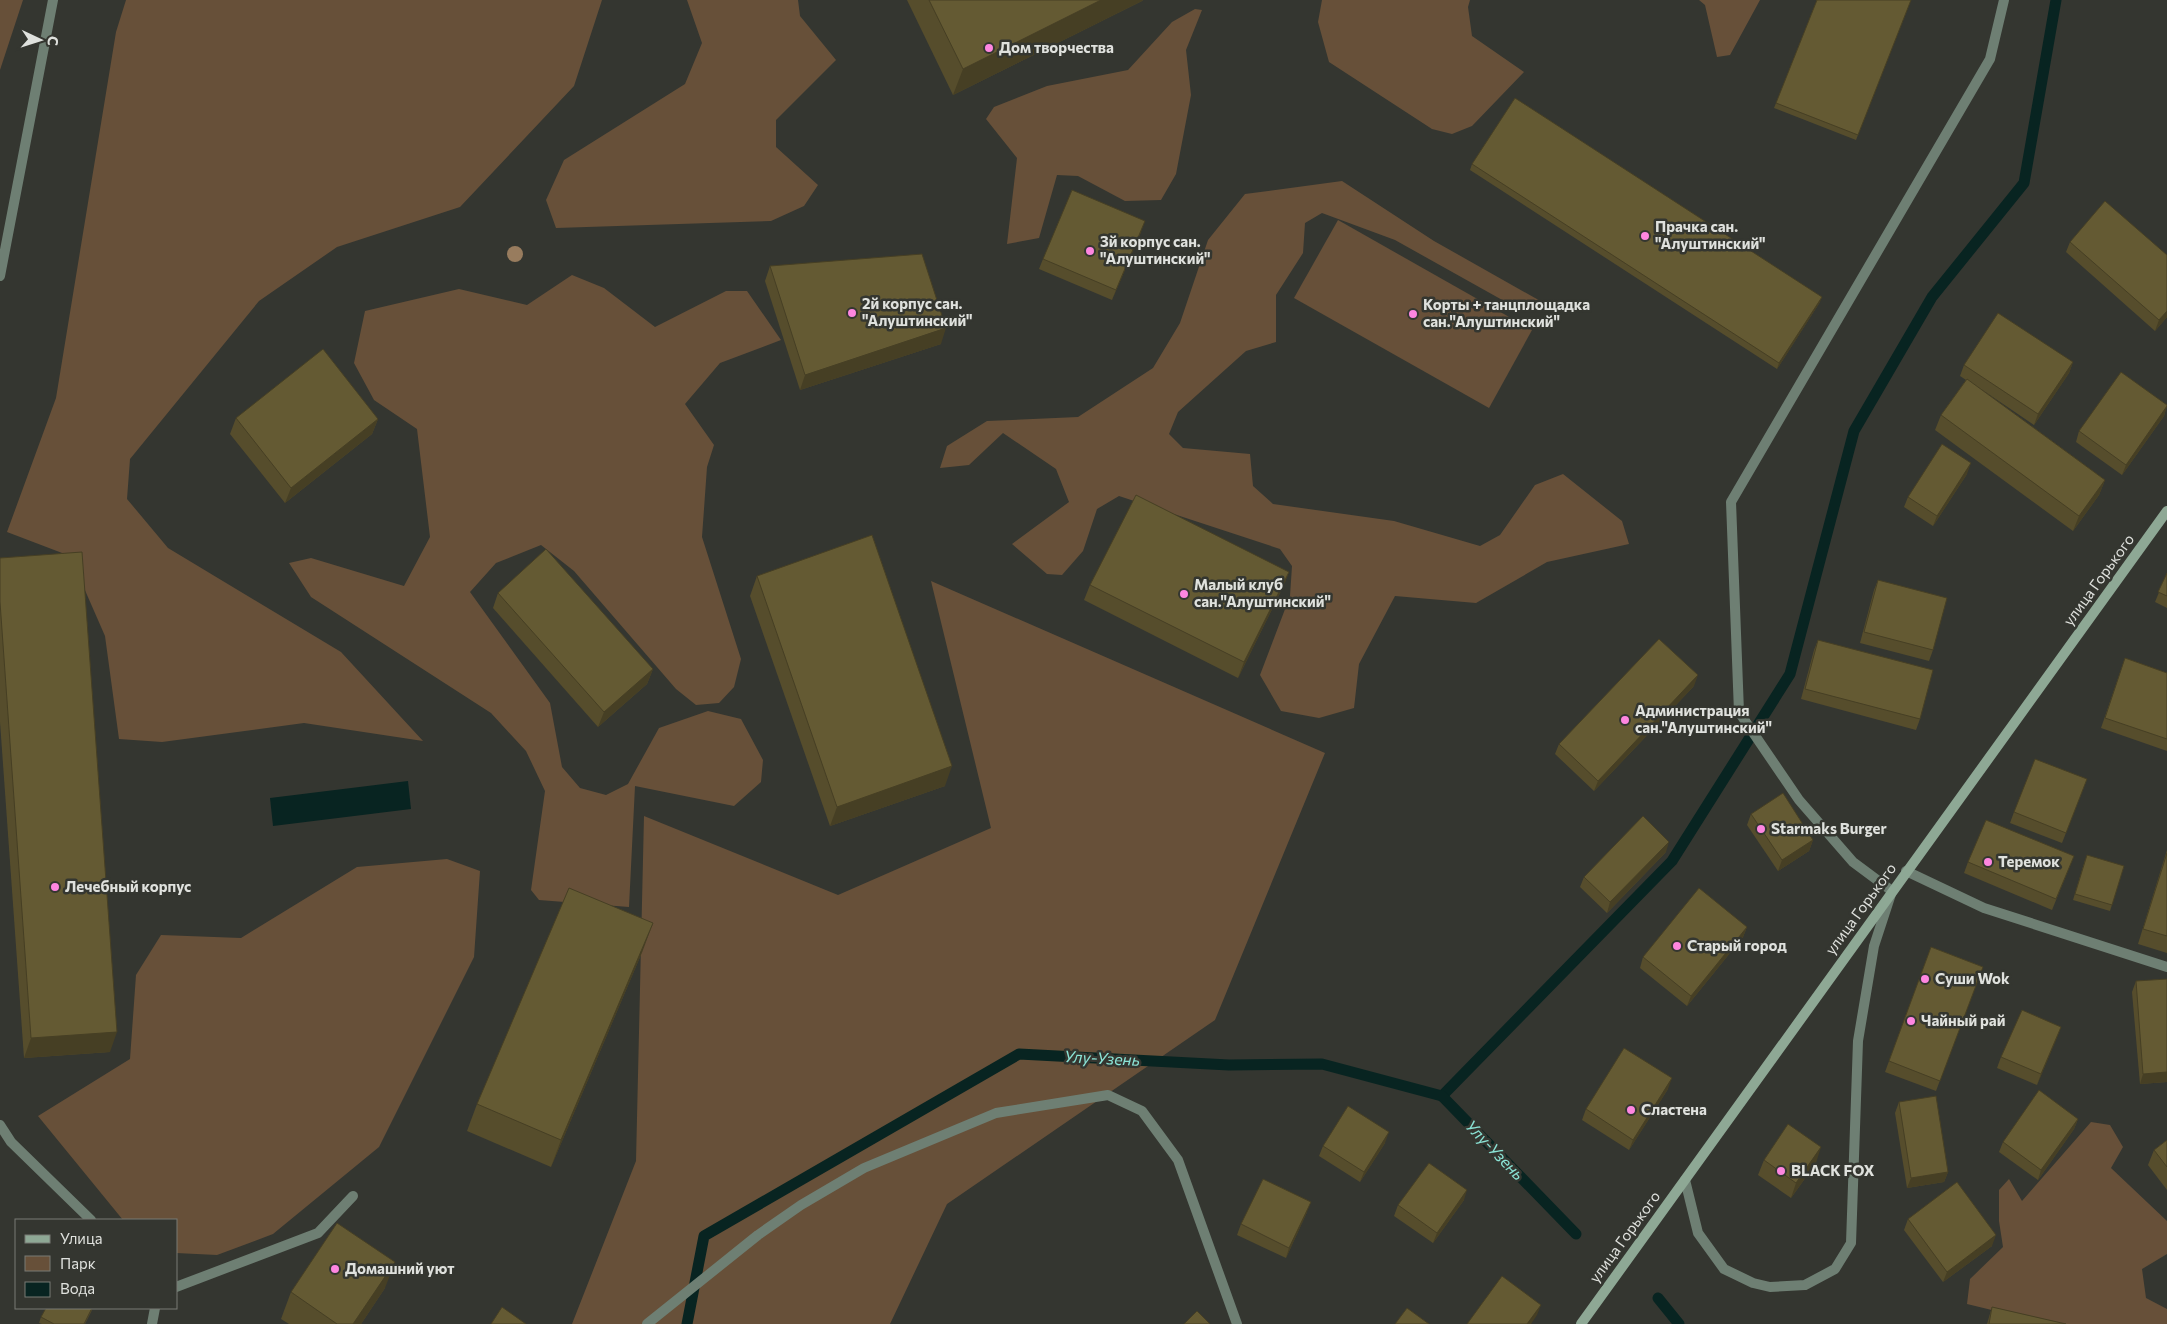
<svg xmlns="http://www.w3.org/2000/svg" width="2167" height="1324" font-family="Commissioner,sans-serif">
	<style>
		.green { fill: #675039 }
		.water { fill: #082421 }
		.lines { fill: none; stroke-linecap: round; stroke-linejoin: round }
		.stream { stroke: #082421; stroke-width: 11 }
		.lane { stroke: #6e7f73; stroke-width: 10 }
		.street { stroke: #6e7f73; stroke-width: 10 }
		.secondary { stroke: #8ea895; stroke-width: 10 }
		.tree { fill: #987c5e }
		.wall { fill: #564d2c }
		.shaded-wall { fill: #463f24 }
		.building { fill: #645a33; stroke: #463f24 }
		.poi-dot { fill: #fe86e0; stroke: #343630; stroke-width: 2 }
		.labels { text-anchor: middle; stroke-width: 5; stroke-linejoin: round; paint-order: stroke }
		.poi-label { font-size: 15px; font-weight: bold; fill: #dfe1dd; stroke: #343630; text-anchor: start }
		.street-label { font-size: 15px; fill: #dfe1dd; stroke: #343630 }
		.water-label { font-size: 16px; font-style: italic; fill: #8be4d6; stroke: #343630 }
	</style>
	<rect width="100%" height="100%" fill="#343630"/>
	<g class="green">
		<path d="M0,0h23l-23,70z"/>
		<path d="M126,0h476l-28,86 -114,121 -123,40 -78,54 -129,158 -3,40 41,49 173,104 82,89 -119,-18 -142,19 -43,-3 -14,-103 -35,-80 -63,-24 49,-134 60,-366z"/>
		<path d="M687,0h111l2,16 36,44 -60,60v27l42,38 -14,21 -33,15 -215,7 -10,-28 18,-40 121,-76 17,-41z"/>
		<path d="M1322,0h148l-2,7 4,29 52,36 -52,54 -20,8 -20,-5 -103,-67 -11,-40z"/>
		<path d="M1699,0h61l-30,55 -13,2 -12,-52z"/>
		<path d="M1195,9l7,1 -16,40 5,45 -15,79 -15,26 -36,1 -47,-25 -21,-1 -18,63 -32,6 10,-86 -31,-39 8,-12 53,-21 81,-16 44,-48z"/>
		<path d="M1342,181l92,60 117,66 -38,-1 -118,-66 -73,-27 -17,10 -2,30 -27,42v47l-30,9 -68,61 -9,22 14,14 67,6 3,32 20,18 121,17 86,25 20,-11 35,-50 28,-11 59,47 7,23 -82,18 -71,41 -81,-7 -36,68 -5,44 -35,10 -38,-7 -21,-36 30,-79 2,-30 -12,-17 -161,-53 -22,13 -14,42 -21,24 -15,-1 -35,-30 57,-42 -13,-33 -53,-36 -34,32 -29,3 7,-22 40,-25 91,-4 75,-49 27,-45 28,-83 37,-46z"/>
		<path d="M1338,220l194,110 -43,78 -195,-110z"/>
		<path d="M572,275l32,13 51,39 71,-36h21l34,49 -61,23 -35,41 29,41 -7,22 -5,70 39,122 -7,28 -15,16 -23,2 -20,-16 -102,-118 -33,-26 -45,18 -26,29 80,111 12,64 18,21 26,7 22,-11 31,-56 49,-17 33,8 22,41 -2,22 -27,24 -99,-20 -6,121 -90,-7 -8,-10 14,-99 -19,-40 -35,-38 -180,-116 -22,-34 22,-5 93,28 26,-49 -13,-108 -43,-29 -20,-37 11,-52 94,-22 68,16z"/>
		<path d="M931,581l394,172 -110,267 -268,184 -57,120h-318l64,-163 8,-345 194,79 153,-67z"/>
		<path d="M447,859l33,12 -6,86 -95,190 -106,87 -56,21 -41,-2v-33h-53l-85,-104 92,-57 6,-84 25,-40 80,3 116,-71z"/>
		<path d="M2091,1122l19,3 13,22 -12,21 56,53v33l-25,15 4,29 21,11v15h-117l-83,-20 3,-25 33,-32 -4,-26v-31l10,-11 13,22z"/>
	</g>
	<path class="water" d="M408,781l3,28 -138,17 -3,-28z"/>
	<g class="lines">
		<g class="stream">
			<path d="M1442,1096l230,-235 118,-187 64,-243 78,-134 92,-114 32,-183"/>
			<path d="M1658,1298l21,26"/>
			<path d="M687,1324l17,-88 315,-182 210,11 93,-1 120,32 134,138"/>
		</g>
		<g class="lane">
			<path d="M1906,871l78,37 183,59"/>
			<path d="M1685,1180l13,53 26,36 29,14 17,4 35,-2 30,-16 16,-26 7,-202 16,-95 18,-55 -39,-29 -54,-62 -60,-88 -8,-210 259,-443 14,-59"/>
			<path d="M176,1287l142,-54 35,-37"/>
		</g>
		<g class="street">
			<path d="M0,276l53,-276"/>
			<path d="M0,1125l11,17 80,78"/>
			<path d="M152,1324l3,-16"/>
			<path d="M647,1324l111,-89 43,-30 63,-37 132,-55 112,-18 34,16 36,49 59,164"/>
		</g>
		<path class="secondary" d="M1581,1324l586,-813"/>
	</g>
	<circle class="tree" cx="515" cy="254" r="8"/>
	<g class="wall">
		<path d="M907,0h236l-1,1 -189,94z"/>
		<path d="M1817,0h94l-55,140 -82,-32z"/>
		<path d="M1472,164l348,138 -43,67 -307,-199z"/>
		<path d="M1141,232l-29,68 -73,-31 4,-10z"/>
		<path d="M2070,242l97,13v62l-12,14 -89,-79z"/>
		<path d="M770,266l171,78 -141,46 -35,-109z"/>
		<path d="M2073,362l-4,11 -35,52 -53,-36 124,91 -6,15 -26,36 -138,-101 6,-15 25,-35 -6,-4 4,-11z"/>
		<path d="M2167,405l-3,11 -42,59 -46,-33 3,-11z"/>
		<path d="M236,418l142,1 -6,15 -87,69 -55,-69z"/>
		<path d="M1967,474l-34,52 -29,-19 4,-10z"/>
		<path d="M0,558l110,494 -86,6 -24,-336z"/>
		<path d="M1289,572l-6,15 -45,91 -154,-78 6,-15z"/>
		<path d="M2167,573v35l-12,-6z"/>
		<path d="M757,576l188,210 -115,40 -80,-230z"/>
		<path d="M1878,580l55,70 -4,11 -69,-18 14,-53z"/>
		<path d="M498,593l155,76 -6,15 -49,43 -105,-119z"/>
		<path d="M1818,640l102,79 -4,11 -115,-31 13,-49z"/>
		<path d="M2125,658l42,15v78l-66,-23z"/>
		<path d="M1694,686l-100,105 -39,-37 4,-10z"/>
		<path d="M2087,779l-25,64 -52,-20 4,-11z"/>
		<path d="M1751,814l62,26 -4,11 -31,20 -31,-46z"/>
		<path d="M2167,850v103l-29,-9z"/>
		<path d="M1666,852l-59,61 -27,-26 4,-10z"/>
		<path d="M2074,856l-22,54 -88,-37 4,-11z"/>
		<path d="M2085,860l39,6 -14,45 -37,-11z"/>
		<path d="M1747,927l-4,10 -56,69 -47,-38 3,-11z"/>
		<path d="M1931,947l52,20 -47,124 -51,-19z"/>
		<path d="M643,950l-92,217 -84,-36 10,-27z"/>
		<path d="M2167,979v103l-27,2 -8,-92 4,-11z"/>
		<path d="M2061,1027l-24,58 -40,-17 4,-11z"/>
		<path d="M1668,1089l-39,61 -47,-30 4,-11z"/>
		<path d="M1899,1102l49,70 -4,10 -37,6 -12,-75z"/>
		<path d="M2078,1119l-4,10 -36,51 -39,-28 4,-10z"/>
		<path d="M2167,1140v50l-19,-25 6,-15z"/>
		<path d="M1385,1143l-25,39 -41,-26 4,-10z"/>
		<path d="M1764,1160l52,3 -25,35 -33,-23z"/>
		<path d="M1464,1200l-31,43 -39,-27 4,-11z"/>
		<path d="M1307,1212l-21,46 -49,-23 4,-11z"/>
		<path d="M1908,1219l84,27 -49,36 -39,-52z"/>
		<path d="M385,1288l-24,36h-72l-8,-5 10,-27z"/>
		<path d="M1992,1307l74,17h-79z"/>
		<path d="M92,1310l-7,14h-43l-3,-1 2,-6z"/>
	</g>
	<g class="shaded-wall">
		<path d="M1101,0h42l-1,1 -189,94 10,-26z"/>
		<path d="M1145,221l-4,11 -29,68 4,-10z"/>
		<path d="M1822,297l-2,5 -43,67 2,-6z"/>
		<path d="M2167,311v6l-12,14 4,-11z"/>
		<path d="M946,328l-5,16 -141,46 5,-15z"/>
		<path d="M2073,362l-4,11 -35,52 4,-11z"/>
		<path d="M2167,406l-3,10 -42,59 4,-10z"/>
		<path d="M378,419l-6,15 -87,69 6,-15z"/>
		<path d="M1971,463l-4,11 -34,52 4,-10z"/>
		<path d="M2105,480l-6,15 -26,36 6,-15z"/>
		<path d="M1289,572l-6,15 -45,91 6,-16z"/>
		<path d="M653,669l-6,15 -49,43 6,-15z"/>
		<path d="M1698,675l-4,11 -100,105 4,-10z"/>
		<path d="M952,766l-7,20 -115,40 7,-19z"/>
		<path d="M1813,840l-4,11 -31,20 4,-11z"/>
		<path d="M1669,842l-3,10 -59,61 3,-11z"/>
		<path d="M653,923l-10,27 -92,217 10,-27z"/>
		<path d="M1747,927l-4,10 -56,69 4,-10z"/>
		<path d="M2061,1027l-4,11 -20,47 4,-11z"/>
		<path d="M117,1032l-7,20 -86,6 7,-20z"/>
		<path d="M2167,1072v10l-27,2 3,-10z"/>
		<path d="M1672,1078l-4,11 -39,61 4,-10z"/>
		<path d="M2078,1119l-4,10 -36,51 3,-10z"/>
		<path d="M1389,1132l-4,11 -25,39 4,-10z"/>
		<path d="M1821,1147l-5,16 -25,35 5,-15z"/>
		<path d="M1948,1172l-4,10 -37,6 4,-10z"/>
		<path d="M1467,1190l-3,10 -31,43 4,-10z"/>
		<path d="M1311,1202l-4,10 -21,46 3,-10z"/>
		<path d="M1996,1235l-4,11 -49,36 4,-10z"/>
		<path d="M395,1262l-10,26 -24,36h-8z"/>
		<path d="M1541,1305l-4,10 -6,9h-4z"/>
	</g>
	<g class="building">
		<path d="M929,0h172l-138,69z"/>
		<path d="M1817,0h94l-53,135 -82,-32z"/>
		<path d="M1515,98l307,199 -43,66 -307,-199z"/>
		<path d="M1072,190l73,31 -29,69 -73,-31z"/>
		<path d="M2105,201l62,54v56l-8,9 -89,-78z"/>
		<path d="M922,254l24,74 -141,47 -35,-109z"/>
		<path d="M1998,313l75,49 -35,52 -74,-49z"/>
		<path d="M323,349l55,70 -87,69 -55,-70z"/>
		<path d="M2121,372l46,33v1l-41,59 -47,-34z"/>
		<path d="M1967,379l138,101 -26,36 -138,-101z"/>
		<path d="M1942,444l29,19 -34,53 -29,-19z"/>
		<path d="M1136,495l153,77 -45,90 -154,-77z"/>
		<path d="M872,535l80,231 -115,41 -80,-231z"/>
		<path d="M546,549l107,120 -49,43 -106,-119z"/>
		<path d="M82,552l35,480 -86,6 -31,-436v-44z"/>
		<path d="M2167,573v23l-9,-4z"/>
		<path d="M1878,580l69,18 -14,52 -69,-18z"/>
		<path d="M1659,639l39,36 -100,106 -39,-37z"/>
		<path d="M1818,640l115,30 -13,49 -115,-30z"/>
		<path d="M2125,658l42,15v66l-62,-21z"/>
		<path d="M2035,759l52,20 -21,54 -52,-21z"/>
		<path d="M1783,793l30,47 -31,20 -31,-46z"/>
		<path d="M1643,816l26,26 -59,60 -26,-25z"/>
		<path d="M1986,820l88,36 -18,43 -88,-37z"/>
		<path d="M2167,853v83l-24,-7z"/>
		<path d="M2087,855l37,11 -12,39 -37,-11z"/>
		<path d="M569,888l84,35 -92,217 -84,-36z"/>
		<path d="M1699,888l48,39 -56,69 -48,-39z"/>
		<path d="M1931,947l52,20 -43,114 -51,-20z"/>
		<path d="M2167,979v93l-24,2 -7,-93z"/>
		<path d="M2022,1010l39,17 -20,47 -40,-17z"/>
		<path d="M1624,1048l48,30 -39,62 -47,-31z"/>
		<path d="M2039,1090l39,29 -37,51 -38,-28z"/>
		<path d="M1936,1096l12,76 -37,6 -12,-76z"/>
		<path d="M1348,1106l41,26 -25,40 -41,-26z"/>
		<path d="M1788,1124l33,23 -25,36 -32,-23z"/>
		<path d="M2167,1140v27l-13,-17z"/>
		<path d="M1429,1163l38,27 -30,43 -39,-28z"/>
		<path d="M1263,1179l48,23 -22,46 -48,-24z"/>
		<path d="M1957,1182l39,53 -49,37 -39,-53z"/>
		<path d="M337,1223l58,39 -42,62h-16l-46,-32z"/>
		<path d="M1502,1276l39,29 -14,19h-60z"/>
		<path d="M502,1307l24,17h-35z"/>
		<path d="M1992,1307l74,17h-77z"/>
		<path d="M46,1308h46l-8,16h-30l-13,-7z"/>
		<path d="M1407,1308l22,16h-34z"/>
		<path d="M1197,1311l13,13h-26z"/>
	</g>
	<g class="poi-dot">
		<circle cx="989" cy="48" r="5"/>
		<circle cx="1645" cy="236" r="5"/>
		<circle cx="1090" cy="251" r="5"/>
		<circle cx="852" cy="313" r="5"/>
		<circle cx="1413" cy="314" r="5"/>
		<circle cx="1184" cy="594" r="5"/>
		<circle cx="1625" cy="720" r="5"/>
		<circle cx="1761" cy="829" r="5"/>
		<circle cx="1988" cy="862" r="5"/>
		<circle cx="55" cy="887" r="5"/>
		<circle cx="1677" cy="946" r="5"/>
		<circle cx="1925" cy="979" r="5"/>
		<circle cx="1911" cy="1021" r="5"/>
		<circle cx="1631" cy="1110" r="5"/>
		<circle cx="1781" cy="1171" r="5"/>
		<circle cx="335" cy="1269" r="5"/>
	</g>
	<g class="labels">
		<g class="poi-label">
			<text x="999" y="53">Дом творчества</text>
			<text x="1655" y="232">Прачка сан.<tspan x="1655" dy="17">"Алуштинский"</tspan></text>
			<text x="1100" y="247">3й корпус сан.<tspan x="1100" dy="17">"Алуштинский"</tspan></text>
			<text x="862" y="309">2й корпус сан.<tspan x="862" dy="17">"Алуштинский"</tspan></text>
			<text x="1423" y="310">Корты + танцплощадка<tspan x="1423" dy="17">сан."Алуштинский"</tspan></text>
			<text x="1194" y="590">Малый клуб<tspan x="1194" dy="17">сан."Алуштинский"</tspan></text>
			<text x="1635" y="716">Администрация<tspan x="1635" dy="17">сан."Алуштинский"</tspan></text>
			<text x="1771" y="834">Starmaks Burger</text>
			<text x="1998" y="867">Теремок</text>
			<text x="65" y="892">Лечебный корпус</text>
			<text x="1687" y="951">Старый город</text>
			<text x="1935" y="984">Суши Wok</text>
			<text x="1921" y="1026">Чайный рай</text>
			<text x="1641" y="1115">Сластена</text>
			<text x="1791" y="1176">BLACK FOX</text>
			<text x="345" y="1274">Домашний уют</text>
		</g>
		<g class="street-label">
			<text transform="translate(2099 580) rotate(-54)" y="5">улица Горького</text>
			<text transform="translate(1861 909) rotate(-54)" y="5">улица Горького</text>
			<text transform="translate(1625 1237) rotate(-54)" y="5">улица Горького</text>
		</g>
		<g class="water-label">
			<text transform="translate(1102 1058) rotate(3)" y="6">Улу-Узень</text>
			<text transform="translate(1495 1150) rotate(46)" y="6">Улу-Узень</text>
		</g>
	</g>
	<rect x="15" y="1219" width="162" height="90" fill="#343630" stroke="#787a75"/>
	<rect x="25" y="1235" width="25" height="8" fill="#8ea895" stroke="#787a75"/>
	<text x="60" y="1244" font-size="15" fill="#dfe1dd">Улица</text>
	<rect x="25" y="1256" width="25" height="15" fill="#675039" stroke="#787a75"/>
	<text x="60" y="1269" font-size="15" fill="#dfe1dd">Парк</text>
	<rect x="25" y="1282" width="25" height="15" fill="#082421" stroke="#787a75"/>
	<text x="60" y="1294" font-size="15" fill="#dfe1dd">Вода</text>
	<g transform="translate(40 40) rotate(94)" stroke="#343630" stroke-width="4" paint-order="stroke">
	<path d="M0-4L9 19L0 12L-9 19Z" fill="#dfe1dd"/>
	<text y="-8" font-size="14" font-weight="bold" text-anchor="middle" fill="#dfe1dd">С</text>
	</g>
</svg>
